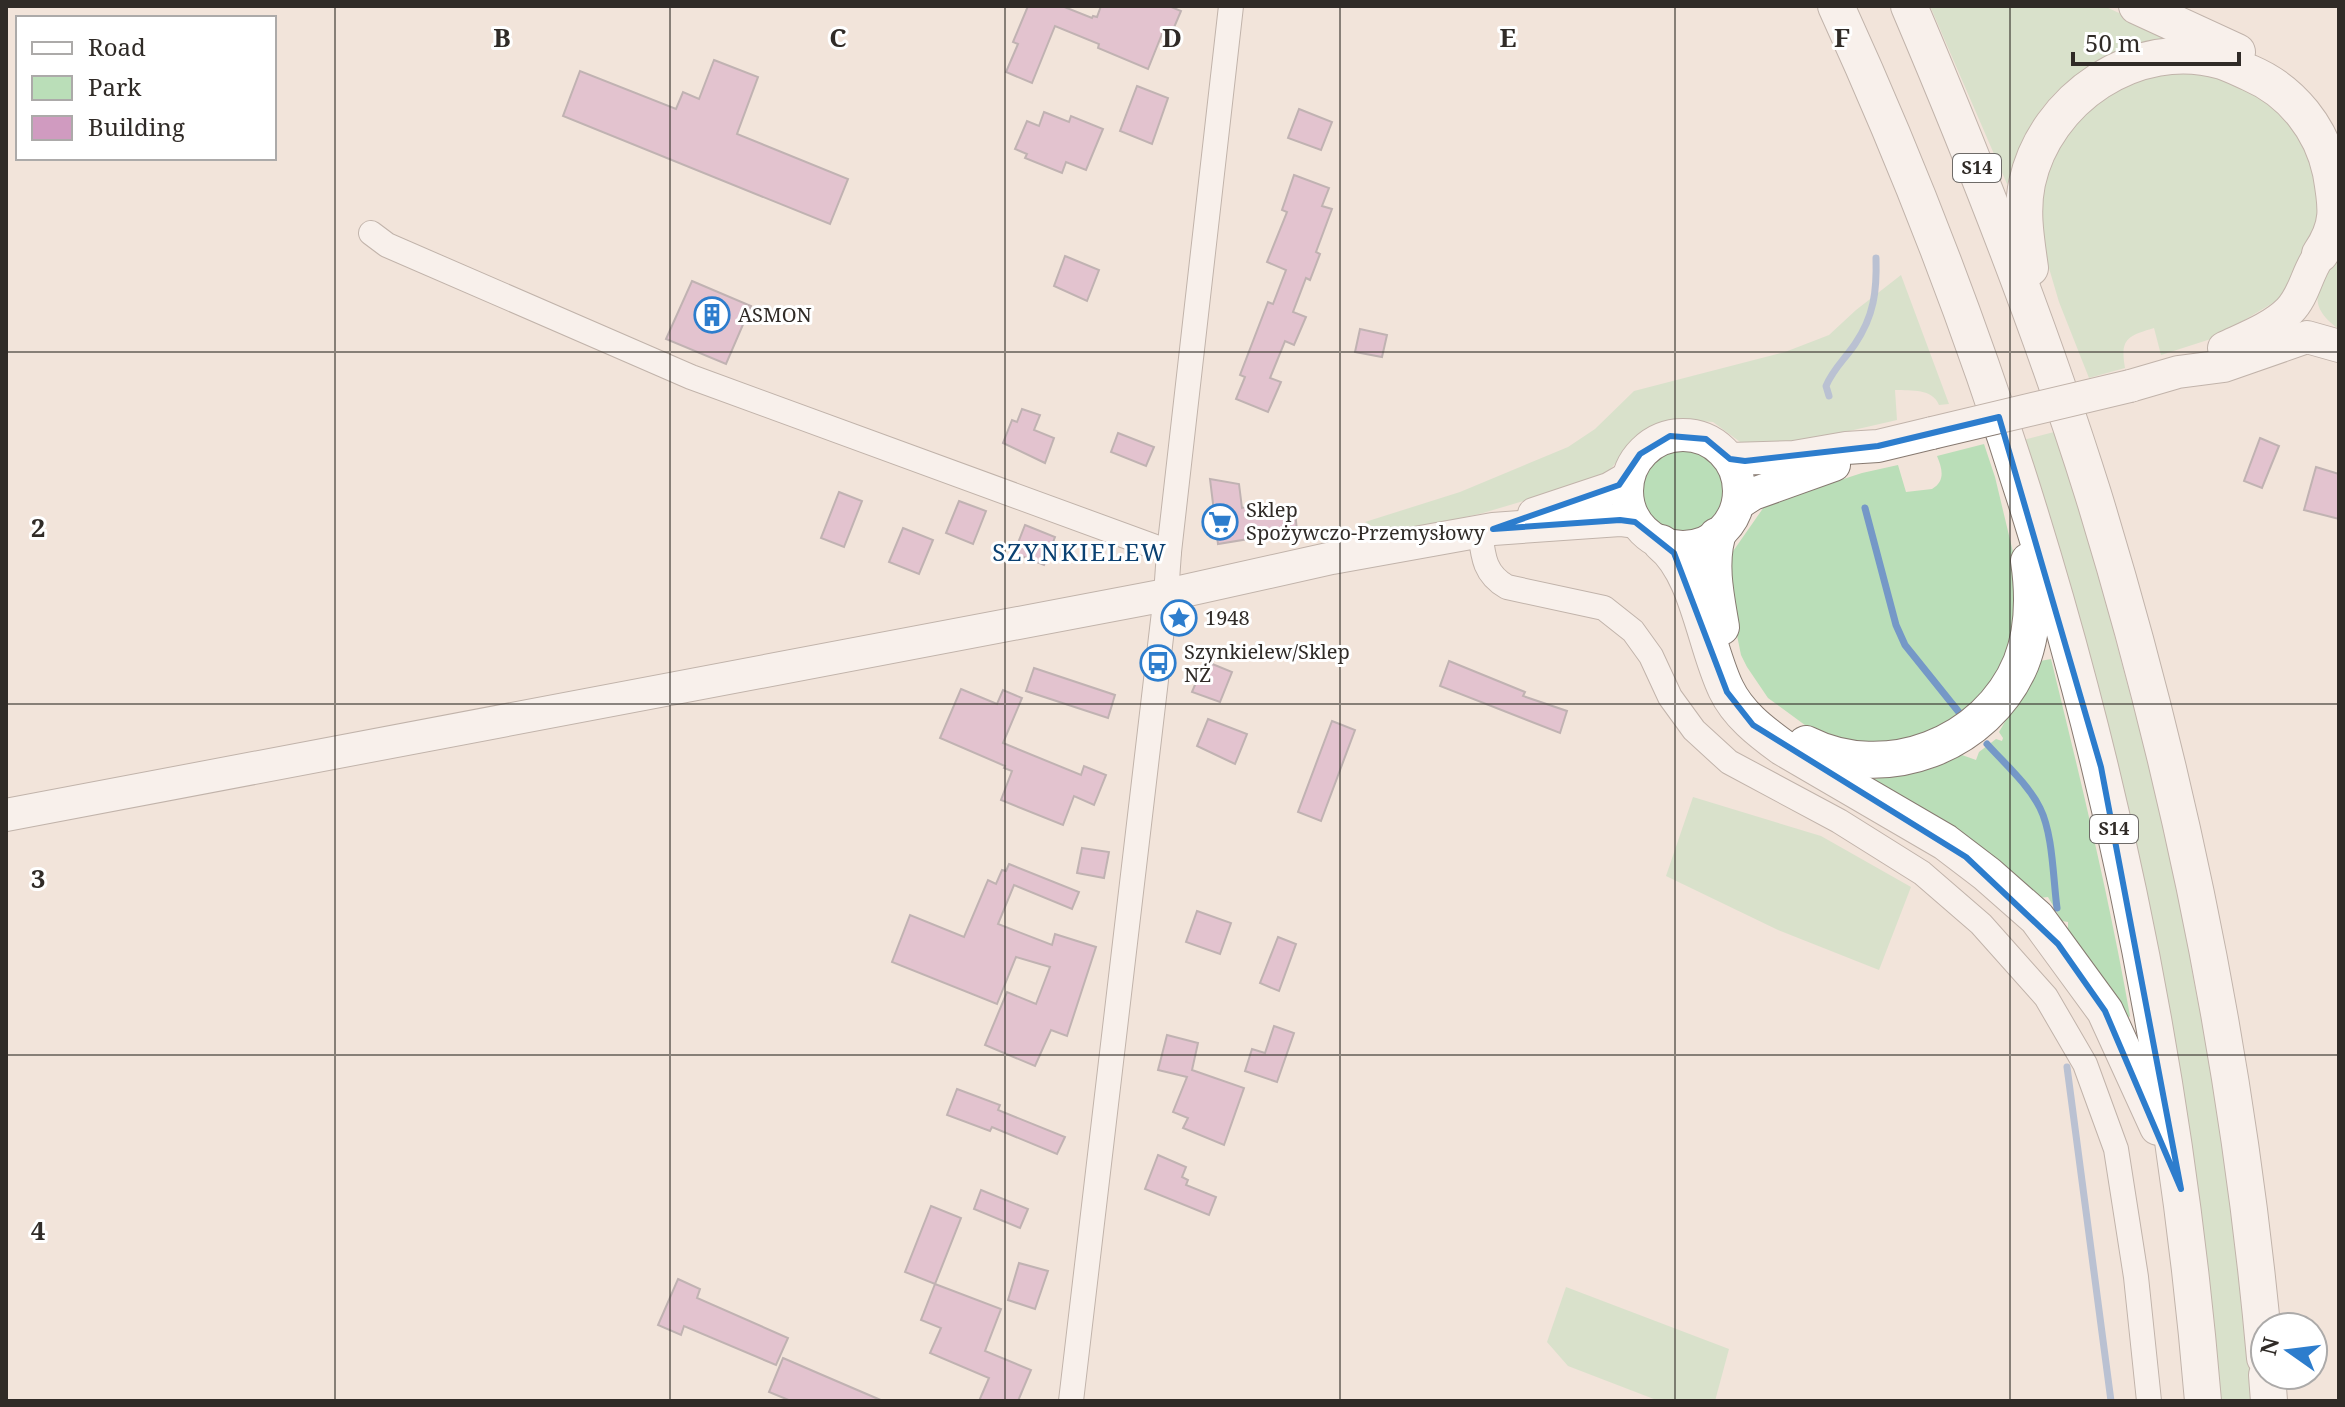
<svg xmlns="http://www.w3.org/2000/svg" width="2345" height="1407" font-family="'Noto Serif',serif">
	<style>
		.green { fill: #badeb8 }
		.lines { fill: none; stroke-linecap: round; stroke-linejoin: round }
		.stream { stroke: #7598c7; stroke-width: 7 }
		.building { fill: #d09bc0; stroke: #847780; stroke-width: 2 }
		.minor-casing { stroke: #867970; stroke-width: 26 }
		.major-casing { stroke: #867970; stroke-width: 34 }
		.highway-casing { stroke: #867970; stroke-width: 38 }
		.minor { stroke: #fff; stroke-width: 24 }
		.major { stroke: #fff; stroke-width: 32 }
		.highway { stroke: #fff; stroke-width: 36 }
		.major-bridge-casing { stroke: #867970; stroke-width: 34; stroke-linecap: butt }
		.major-bridge { stroke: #fff; stroke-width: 32 }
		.marked { fill: none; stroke: #2d7dcd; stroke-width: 6; stroke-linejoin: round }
		.grid { fill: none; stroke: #302b27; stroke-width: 2; stroke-opacity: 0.55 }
		.labels { text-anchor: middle; stroke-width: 6; stroke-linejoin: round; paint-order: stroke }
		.shield { fill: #fff; stroke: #6e6b68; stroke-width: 2 }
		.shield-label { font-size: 18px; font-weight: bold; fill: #302b27 }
		.poi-label { font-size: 20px; fill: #302b27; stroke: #fff; text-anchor: start }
		.quarter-label { font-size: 24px; letter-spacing: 2px; fill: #0b4172; stroke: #fff }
		.grid-label { font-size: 26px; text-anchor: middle; font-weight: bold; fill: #302b27; stroke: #fff; stroke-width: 6; stroke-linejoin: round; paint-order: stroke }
	</style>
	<rect width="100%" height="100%" fill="#f2e4da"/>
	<g class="green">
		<path d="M1930,6h174l58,27 6,6c-25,8 -54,14 -77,27 -44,24 -72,67 -80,115l-4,3z"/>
		<path d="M2186,72l46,8 26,13 42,37 29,73 -46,94 -69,41 -53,17 -7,-27c-27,8 -34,11 -29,40l-36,10 -30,-76 -18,-61v-42l10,-37 21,-38 47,-38 42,-12z"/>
		<path d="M2339,256v73c-36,-25 -20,-46 0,-73z"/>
		<path d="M1901,275l48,129 -10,1c-7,-17 -27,-14 -44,-15l2,30 -87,20 -63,7 -34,-25 -25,-2 -30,4 -22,14 -32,39 -121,36 -96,22 -22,-13 95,-30 108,-45 27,-18 39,-38 151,-39 44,-17 27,-25z"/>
		<path d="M2054,432l39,115 -2,4 25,79 -2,4 43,161 -1,4 4,3 33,157 -2,6 30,160 -1,6 23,160 -3,5 4,5 7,74 -2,5 4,21h-34l-196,-961z"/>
		<path d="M1984,444l11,33 23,96 -5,78 -35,52 -62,39 -70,2 -37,-16 -41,-30 -21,-31 -6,-12 -12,-59v-39l37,-53 96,-31 36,-8 8,27 26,-3c14,-8 10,-21 5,-33z"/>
		<circle cx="1682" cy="490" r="42"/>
		<path d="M2051,659c29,118 58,237 79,357l-5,5 -57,-87v-12l-6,-1 -14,-24 -9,1 -165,-115v-4l59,-11 29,-13 14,5 3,-8 17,-13 6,2 1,-3 -4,-6 41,-71z"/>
		<path d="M1693,797l128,39 90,51 -32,83 -101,-40 -112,-54z"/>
		<path d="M1566,1287l163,62 -14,52h-56l-91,-35 -21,-24z"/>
	</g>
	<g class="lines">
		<g class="stream">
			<path d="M1829,396l-3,-10c7,-17 19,-27 29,-42 19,-28 22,-53 21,-86"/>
			<path d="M1865,508l31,117 9,20 57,71"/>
			<path d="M1987,744c18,20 41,40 53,64 13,26 13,70 17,100"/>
			<path d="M2067,1067l44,334"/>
		</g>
	</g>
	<g class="building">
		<path d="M1028,6h34l30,12 1,-2 4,1 4,-11h68l12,5 -11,26 -8,-3 -14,35 -50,-21 1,-4 -44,-18 -23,57 -26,-11 12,-28 -5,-2z"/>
		<path d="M714,60l44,17 -21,57 111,45 -18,45 -267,-108 17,-45 96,38 7,-17 16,7z"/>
		<path d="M1137,86l31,12 -16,46 -32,-13z"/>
		<path d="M1299,109l33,13 -11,28 -33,-12z"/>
		<path d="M1044,112l25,10 2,-6 32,13 -17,41 -20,-8 -4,11 -37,-15 2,-4 -12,-5 12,-28 12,5z"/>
		<path d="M1294,175l35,13 -7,18 10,3 -16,43 4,2 -10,26 -4,-2 -13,34 13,5 -12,28 -9,-4 -15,37 11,4 -13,30 -32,-13 9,-22 -5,-2 28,-73 5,2 13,-34 -19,-8 20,-50 -5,-2z"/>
		<path d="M1065,256l34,14 -12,31 -33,-15z"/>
		<path d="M692,281l59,25 -25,58 -60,-25z"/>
		<path d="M1360,329l27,6 -5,22 -27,-5z"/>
		<path d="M1022,409l18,6 -6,15 20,8 -9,25 -42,-20 9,-23 5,2z"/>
		<path d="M1118,433l36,14 -8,19 -35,-14z"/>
		<path d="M2260,438l19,8 -17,42 -18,-7z"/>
		<path d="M2316,467l23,7v45l-35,-9z"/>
		<path d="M1210,479l29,5 3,24 31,-4 22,7 2,20 -79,13z"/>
		<path d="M839,492l23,9 -18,46 -23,-9z"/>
		<path d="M959,501l27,10 -13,33 -27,-11z"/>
		<path d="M1025,525l30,12 -11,28 -30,-12z"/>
		<path d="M903,528l30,12 -14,34 -30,-12z"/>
		<path d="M1205,661l27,11 -12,30 -28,-10z"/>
		<path d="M1449,661l76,31 -2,4 44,15 -7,22 -120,-47z"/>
		<path d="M1034,668l81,27 -7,23 -82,-27z"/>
		<path d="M961,689l36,15 6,-14 19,8 -19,45 78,32 3,-9 22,9 -12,30 -20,-9 -11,29 -62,-25 11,-29 -8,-3 1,-2 -65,-28z"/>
		<path d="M1208,719l39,15 -12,30 -38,-18z"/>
		<path d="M1332,721l23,9 -34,91 -23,-9z"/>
		<path d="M1082,848l27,4 -5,26 -27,-5z"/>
		<path d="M1009,864l70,28 -7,17 -58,-24 -16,39 54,21 3,-11 41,13 -29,89 -16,-6 -16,36 -50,-21 22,-53 29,12 14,-37 -34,-10 -19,47 -105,-42 18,-47 54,22 24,-57 8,4 6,-14 4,1z"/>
		<path d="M1197,911l34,12 -11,31 -34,-12z"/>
		<path d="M1278,937l18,7 -17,47 -19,-8z"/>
		<path d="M1274,1026l20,7 -17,49 -32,-11 7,-22 13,4z"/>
		<path d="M1167,1035l31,8 -6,27 52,18 -20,57 -41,-17 5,-10 -15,-6 14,-35 -29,-7z"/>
		<path d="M957,1089l43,16 -2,5 67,27 -8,17 -65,-27 -2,4 -43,-16z"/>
		<path d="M1158,1155l28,12 -4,10 6,3 -2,5 30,12 -7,18 -64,-26z"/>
		<path d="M981,1190l47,19 -8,19 -46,-19z"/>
		<path d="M931,1206l30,12 -26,66 -30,-12z"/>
		<path d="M1019,1263l29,8 -13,38 -27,-9z"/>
		<path d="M678,1279l22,10 -3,9 91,40 -12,27 -92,-39 -3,9 -23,-10z"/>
		<path d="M935,1284l66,25 -16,42 46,19 -13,31h-39l10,-23 -59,-25 11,-25 -20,-8z"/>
		<path d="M783,1358l51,22 49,21h-92l-22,-9z"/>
	</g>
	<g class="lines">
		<defs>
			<g id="minor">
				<path d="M371,233l16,12 304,132 478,175"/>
				<path d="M1480,531c3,25 4,43 27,56l97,21 29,23 18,25 19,41 24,33 35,32 110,59 83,52 59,51 65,73 39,67 31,85 20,128 13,124"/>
				<path d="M1071,1401l95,-806 3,-43 62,-546"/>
			</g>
			<g id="major">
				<path d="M2224,348c21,-10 48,-20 65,-37 22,-22 17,-57 50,-70"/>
				<path d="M2130,386l48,-14 46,-6 83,-29 32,9"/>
				<circle cx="1683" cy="491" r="56"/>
				<path d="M1730,459l64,-2 52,-9 32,-2 54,-13"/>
				<path d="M1739,503l14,-9 81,-29"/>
				<path d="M1534,514l75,-25 19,-11"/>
				<path d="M6,815l1160,-220 166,-37 161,-29 127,-9 15,2"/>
			</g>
			<g id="highway">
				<path d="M1836,6c201,439 327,914 367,1395"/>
				<path d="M1909,6c68,160 132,322 184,488 86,280 146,572 172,864"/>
				<path d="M2137,6l100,46"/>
				<path d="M2030,268c-4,-29 -9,-56 -3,-85 18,-84 109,-147 195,-122 9,3 19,8 28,12 42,18 72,56 81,100 6,34 9,52 -11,81"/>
				<path d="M1717,536c-8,30 -1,61 4,91"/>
				<path d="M1661,543c37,29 44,103 65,146 12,25 34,42 56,58l163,95 42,32 50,44 68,93 53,116"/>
				<path d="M1806,744c79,40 181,1 215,-81 13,-33 13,-68 8,-102"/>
				<path d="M2267,1375l2,26"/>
			</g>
		</defs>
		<use href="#minor" class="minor-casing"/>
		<use href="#major" class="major-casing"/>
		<use href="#highway" class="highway-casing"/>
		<use href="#minor" class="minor"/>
		<use href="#major" class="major"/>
		<use href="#highway" class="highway"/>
		<defs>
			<path id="major-bridge" d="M1932,433l198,-47"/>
		</defs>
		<use href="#major-bridge" class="major-bridge-casing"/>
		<use href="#major-bridge" class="major-bridge"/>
	</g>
	<path d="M0 0H2345V1407H0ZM1999,417l102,350 80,422 -76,-178 -47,-67 -92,-87 -213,-132 -26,-33 -53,-139 -39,-31 -15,-2 -127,9 126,-44 21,-31 30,-18 36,3 24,20 15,2 133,-15z" fill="#f2e4da" fill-opacity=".55" fill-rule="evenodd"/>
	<path class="marked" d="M1999,417l102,350 80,422 -76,-178 -47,-67 -92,-87 -213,-132 -26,-33 -53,-139 -39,-31 -15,-2 -127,9 126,-44 21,-31 30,-18 36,3 24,20 15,2 133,-15z"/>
	<path class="grid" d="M335,6v1395M670,6v1395M1005,6v1395M1340,6v1395M1675,6v1395M2010,6v1395M6,352h2333M6,704h2333M6,1055h2333"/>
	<defs>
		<symbol id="building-ring" viewBox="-11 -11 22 22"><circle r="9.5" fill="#fff" stroke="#2d7dcd" stroke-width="1.5"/><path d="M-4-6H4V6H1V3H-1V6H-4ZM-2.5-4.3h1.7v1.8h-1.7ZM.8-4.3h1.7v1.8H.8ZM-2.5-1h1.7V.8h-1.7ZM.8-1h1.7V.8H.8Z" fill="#2d7dcd"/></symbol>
		<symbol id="supermarket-ring" viewBox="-11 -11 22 22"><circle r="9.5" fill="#fff" stroke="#2d7dcd" stroke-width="1.5"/><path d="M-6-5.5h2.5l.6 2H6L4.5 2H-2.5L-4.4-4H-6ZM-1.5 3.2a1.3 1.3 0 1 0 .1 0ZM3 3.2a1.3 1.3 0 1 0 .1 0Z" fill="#2d7dcd"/></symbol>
		<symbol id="sight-ring" viewBox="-11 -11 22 22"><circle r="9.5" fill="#fff" stroke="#2d7dcd" stroke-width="1.5"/><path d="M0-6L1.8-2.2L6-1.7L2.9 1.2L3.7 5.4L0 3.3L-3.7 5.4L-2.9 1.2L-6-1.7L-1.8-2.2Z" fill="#2d7dcd"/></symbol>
		<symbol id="bus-ring" viewBox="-11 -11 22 22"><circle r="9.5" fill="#fff" stroke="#2d7dcd" stroke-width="1.5"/><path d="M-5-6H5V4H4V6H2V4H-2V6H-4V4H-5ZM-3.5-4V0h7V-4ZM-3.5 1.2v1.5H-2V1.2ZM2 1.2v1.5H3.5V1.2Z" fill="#2d7dcd"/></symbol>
	</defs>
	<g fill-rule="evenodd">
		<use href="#building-ring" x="692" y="295" width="40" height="40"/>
		<use href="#supermarket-ring" x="1200" y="502" width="40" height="40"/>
		<use href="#sight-ring" x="1159" y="598" width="40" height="40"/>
		<use href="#bus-ring" x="1138" y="643" width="40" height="40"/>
	</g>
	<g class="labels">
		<g class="shield">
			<rect x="1953" y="154" width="48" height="28" rx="6"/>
			<rect x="2090" y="815" width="48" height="28" rx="6"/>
		</g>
		<g class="shield-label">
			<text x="1977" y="174">S14</text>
			<text x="2114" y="835">S14</text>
		</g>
		<g class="poi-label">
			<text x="738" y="322">ASMON</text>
			<text x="1246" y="517">Sklep<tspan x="1246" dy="23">Spożywczo-Przemysłowy</tspan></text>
			<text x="1205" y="625">1948</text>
			<text x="1184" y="659">Szynkielew/Sklep<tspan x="1184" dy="23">NŻ</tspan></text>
		</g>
		<g class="quarter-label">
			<text x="1080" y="561">SZYNKIELEW</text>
		</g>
	</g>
	<g class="grid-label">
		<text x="502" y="47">B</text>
		<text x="838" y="47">C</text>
		<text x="1172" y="47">D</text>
		<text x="1508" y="47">E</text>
		<text x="1842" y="47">F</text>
		<text x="38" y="537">2</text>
		<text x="38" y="888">3</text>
		<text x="38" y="1240">4</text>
	</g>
	<rect width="2345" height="1407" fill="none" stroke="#302b27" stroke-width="16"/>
	<rect x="16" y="16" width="260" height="144" fill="#ffffff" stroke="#acaaa9" stroke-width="2"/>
	<rect x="32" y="42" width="40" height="12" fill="#ffffff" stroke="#acaaa9" stroke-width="2"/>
	<text x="88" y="56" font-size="24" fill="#302b27">Road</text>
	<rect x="32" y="76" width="40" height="24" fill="#badeb8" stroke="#acaaa9" stroke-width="2"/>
	<text x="88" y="96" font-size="24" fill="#302b27">Park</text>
	<rect x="32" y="116" width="40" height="24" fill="#d09bc0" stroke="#acaaa9" stroke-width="2"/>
	<text x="88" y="136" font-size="24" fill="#302b27">Building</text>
	<g transform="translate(2289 1351) rotate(284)"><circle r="38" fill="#ffffff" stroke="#acaaa9" stroke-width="2"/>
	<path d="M0-6L14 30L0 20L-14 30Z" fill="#2d7dcd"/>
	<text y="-12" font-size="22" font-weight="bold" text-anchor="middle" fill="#302b27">N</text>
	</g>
	<path d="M2073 52v12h166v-12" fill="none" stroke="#302b27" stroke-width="4"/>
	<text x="2085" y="52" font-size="24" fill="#302b27" stroke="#ffffff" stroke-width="6" paint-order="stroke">50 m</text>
</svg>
